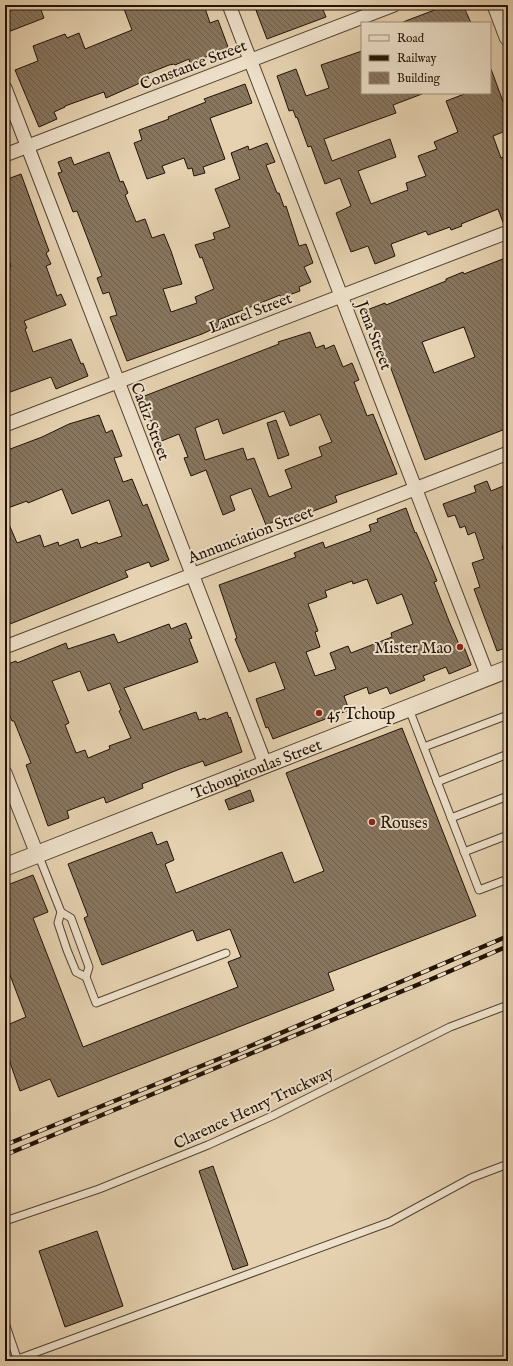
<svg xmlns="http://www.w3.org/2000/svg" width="513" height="1366" font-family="'IM FELL English',serif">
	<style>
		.building { fill: url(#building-back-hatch); stroke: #221206; fill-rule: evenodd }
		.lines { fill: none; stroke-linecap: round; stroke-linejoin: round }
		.service-casing { stroke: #534231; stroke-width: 9 }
		.minor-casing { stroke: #534231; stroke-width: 15 }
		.tertiary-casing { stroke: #534231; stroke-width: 19 }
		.service { stroke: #efe2cc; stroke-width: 7 }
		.minor { stroke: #efe2cc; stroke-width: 13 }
		.tertiary { stroke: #efe2cc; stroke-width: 17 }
		.rail-casing { stroke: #221206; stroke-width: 4.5 }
		.rail { stroke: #efe2cc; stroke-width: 3; stroke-dasharray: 9; stroke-linecap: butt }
		.poi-dot { fill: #8f2418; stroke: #efe2cc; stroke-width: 1.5 }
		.labels { text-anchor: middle; stroke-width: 4; stroke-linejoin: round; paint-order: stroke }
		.street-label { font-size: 16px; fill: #221206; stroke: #efe2cc }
		.poi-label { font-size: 16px; fill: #221206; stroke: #efe2cc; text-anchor: start }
	</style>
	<defs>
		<pattern id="building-back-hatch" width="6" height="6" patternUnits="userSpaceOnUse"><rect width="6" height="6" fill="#88765f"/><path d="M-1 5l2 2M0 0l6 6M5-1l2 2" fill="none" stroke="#6f5f4c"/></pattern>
	</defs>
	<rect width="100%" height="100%" fill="#e6d2b1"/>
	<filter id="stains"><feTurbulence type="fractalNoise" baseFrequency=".005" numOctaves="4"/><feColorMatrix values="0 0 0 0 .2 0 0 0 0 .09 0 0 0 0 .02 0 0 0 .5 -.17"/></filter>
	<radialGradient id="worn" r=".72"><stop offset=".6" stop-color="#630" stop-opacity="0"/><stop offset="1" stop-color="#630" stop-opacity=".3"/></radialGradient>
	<g class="building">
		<path d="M5,5h34l5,13 -36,14 -3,-7z"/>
		<path d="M136,5h68l6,18 8,-3 13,35 -17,6 -3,-6 -21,8 -1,-4 -14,6 -1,-1 -5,1 -22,9 2,5 -43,19 -2,-6 -39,14v1l-11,5 3,7 -18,8 -24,-57 23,-9 -5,-15 32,-12 2,4 12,-5 6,16 47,-19 -8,-21z"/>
		<path d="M254,5h67l5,12 -59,22z"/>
		<path d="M459,5h4l8,18h-68v-1l42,-16 1,4z"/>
		<path d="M362,51v42l60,1 -29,11 3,8 -72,26 8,22 58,-22 6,18 -38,14 13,33 37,-14 -2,-7 20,-7 -8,-20 19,-7 -3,-7 24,-10 -12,-31 21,-8h23v-23l1,-1 17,46v15l-15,6 8,22 7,-3v69l-4,1 -6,-16 -37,15 1,2 -11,4 -1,-3 -22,8 -2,-4 -35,13 4,12 -20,8 -7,-18 -17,6 -15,-39 15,-7 -11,-28 -15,6 -14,-38 -3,1 -11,-30 -1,1 -3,-8 -4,1 -12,-35 19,-7 10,27 23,-8 -8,-23z"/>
		<path d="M245,84l7,19 -42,15 15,41 -22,8 2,6 -11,3 -2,-8 -4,1 -4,-11 -22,8 3,7 -18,6 -13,-36 8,-3 -3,-10 30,-11 -1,-2 38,-15 -2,-3z"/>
		<path d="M267,143l8,19 -9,3 11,28h2l5,14 2,-1 13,40 7,-2 7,19 -9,4 7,15 -12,5 1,4 -19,7 -1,-3 -62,25 2,6 -18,8 -75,27 -17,-44 7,-2 -8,-23 -6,2 -6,-16 5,-2 -25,-65 -4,1 -15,-39 4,-1 -4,-10 13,-5 3,8 35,-13 11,30 3,-1 5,12 -3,2 11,27 9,-3 7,19 12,-4 7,17 11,33 -19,5 8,23 26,-9 -2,-6 19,-8 -12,-32 -2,1 -5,-13 20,-6 -2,-6 17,-6 -15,-38 25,-10 -9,-26 17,-7 1,4z"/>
		<path d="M21,174l28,77 -3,2 5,11 -5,2 11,30 4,-2 5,11 -42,16 3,7 -2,1 8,23 38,-13 10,25 2,-1 5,13 -32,13 -5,-12 -46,17v-125l6,-2 -6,-22v-65z"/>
		<path d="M508,257v171l-83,32 -35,-94h-2l-21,-56 18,-7 1,2 60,-24v-2l17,-7 1,2zM464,327l11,30 -41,16 -12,-31z"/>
		<path d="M310,332l6,16 8,-3 1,4 9,-4 9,22 9,-4 7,17 -5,2 13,34 6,-2 24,60 -62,22 2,6 -55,21 -2,-4 -14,6 -15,-37 -21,8 5,14 -12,5 -17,-45 -15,6 -7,-18 4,-1 -9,-23 -20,8 -17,-45 137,-53 -1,-2zM284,411l6,15 30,-12 12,28 -13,5 3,9 -37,14 7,18 -23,9 -15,-39 -7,2 -4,-12 -38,12 -10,-32 23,-9 5,15z"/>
		<path d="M99,415l7,18 6,-3 10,26 -8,2 9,24 9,-3 11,27 4,-2 22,56 -18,7 -2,-5 -24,9 3,6 -123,49v-111l12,28 23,-8 4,12 14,-5 1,4 19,-7 3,9 16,-6 1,2 24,-8 -13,-36 -37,14 -10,-25 -34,14 -1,-2 -22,8v-58l37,-14 27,-13z"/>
		<path d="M276,420l13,35 -11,4 -11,-36z"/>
		<path d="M487,481l4,10 17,-7v60l-6,2 6,18v83l-11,4 -23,-62 6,-2 -8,-24 12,-4 -9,-27 -7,3 -3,-9 -5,2 -5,-13 -7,2 -5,-13 33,-12 -2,-6z"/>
		<path d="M406,508l9,25 1,-1 17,39 4,10 -3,1 15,39 12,28 3,-2 7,18 -22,9 -3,-7 -23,9 2,4 -35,14 -3,-7 -18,7 -2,-7 -23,9 5,14 -76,29 -5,-12 -2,1 -10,-29 29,-10 -10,-27 -26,10 -14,-33 2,-1 -18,-53 77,-28 -2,-4 29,-11 2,6 46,-17 -2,-6 9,-3 -1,-3zM367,579l10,25 25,-10 11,30 -22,9 1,4 -41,16 -3,-7 -18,7 6,16 -21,7 -9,-24 14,-5 -5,-15 3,-1 -10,-27 19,-7 -2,-6 27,-10 1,3z"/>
		<path d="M186,623l6,15 -3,1 9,23 -74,26 19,42 53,-18 3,8 6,-2 1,2 21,-8 2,6 1,-1 12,35 -37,14 -2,-5 -23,8 -38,15 1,4 -37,15 -2,-6 -37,14 2,7 -21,8 -22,-61 5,-2 -17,-42h-2l-7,-17v-39l11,-4 1,2 49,-20 2,6 46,-15 4,9 51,-19 2,5zM80,671l8,20 22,-8 11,27 -2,1 12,27 -22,8 1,3 -22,9 -3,-8 -9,3 -11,-28 4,-2 -17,-42z"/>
		<path d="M402,728l74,188 -148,57 6,17 -276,107 -8,-18 -30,12 -15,-43v-22l21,-9 -21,-55v-76l28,-11 15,37 -15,6 50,129 155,-60 -10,-25 13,-5 -11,-28 -33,12 -4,-11 -91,35 -18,-47 4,-2 -20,-52 84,-32 5,13 10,-4 7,19 -9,4 11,29 106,-41 12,31 30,-12 -38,-98z"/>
		<path d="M250,790l4,11 -25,9 -4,-10z"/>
		<path d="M213,1166l35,99 -15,5 -34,-99z"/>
		<path d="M97,1231l26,75 -58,21 -26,-76z"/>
	</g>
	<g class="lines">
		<defs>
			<g id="service">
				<path d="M409,709l70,181 29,-11"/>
				<path d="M424,747l84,-32"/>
				<path d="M437,782l71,-28"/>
				<path d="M451,818l57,-22"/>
				<path d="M464,852l44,-17"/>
				<path d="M38,854l23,58 10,6 18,49 -3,10 10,26 130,-50"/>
				<path d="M61,912l-3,11 9,27 9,22 10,5"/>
				<path d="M5,1221l94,-32 109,-44 64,-29 178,-89 58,-22"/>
				<path d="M5,1323l13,38"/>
				<path d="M18,1359l372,-137 81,-44 37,-14"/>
			</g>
			<g id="minor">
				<path d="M229,5l259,672"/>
				<path d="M5,88l261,678"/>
				<path d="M5,155l389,-150"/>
				<path d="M5,425l503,-193"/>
				<path d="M5,647l503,-194"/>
				<path d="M5,773l32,81"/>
			</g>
			<g id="tertiary">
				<path d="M496,5l12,32"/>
				<path id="s1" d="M5,867l503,-198"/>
			</g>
		</defs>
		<use href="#service" class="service-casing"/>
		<use href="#minor" class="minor-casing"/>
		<use href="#tertiary" class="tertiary-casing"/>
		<use href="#service" class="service"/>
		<use href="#minor" class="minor"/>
		<use href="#tertiary" class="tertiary"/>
		<defs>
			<g id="rail">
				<path d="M5,1145l236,-95 267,-114"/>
				<path d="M5,1155l429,-177 74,-32"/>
			</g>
		</defs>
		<use href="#rail" class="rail-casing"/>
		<use href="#rail" class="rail"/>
	</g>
	<g class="poi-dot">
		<circle cx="460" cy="647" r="4"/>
		<circle cx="319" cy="713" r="4"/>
		<circle cx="372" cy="822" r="4"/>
	</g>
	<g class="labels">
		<g class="street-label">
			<text transform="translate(193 64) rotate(-21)" y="6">Constance Street</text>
			<text transform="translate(250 312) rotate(-21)" y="6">Laurel Street</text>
			<text transform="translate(375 335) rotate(69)" y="6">Jena Street</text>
			<text transform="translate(151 421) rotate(69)" y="6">Cadiz Street</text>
			<text transform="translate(250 534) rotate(-21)" y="6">Annunciation Street</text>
			<text dy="6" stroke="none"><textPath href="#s1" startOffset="270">Tchoupitoulas Street</textPath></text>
			<text transform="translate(253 1107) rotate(-25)" y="6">Clarence Henry Truckway</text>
		</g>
		<g class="poi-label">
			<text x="452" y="653" text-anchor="end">Mister Mao</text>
			<text x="327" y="719">45 Tchoup</text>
			<text x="380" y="828">Rouses</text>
		</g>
	</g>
	<rect width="513" height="1366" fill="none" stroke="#e6d2b1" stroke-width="20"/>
	<rect x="6" y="6" width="501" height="1354" fill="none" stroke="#221206" stroke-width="2"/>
	<rect x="10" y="10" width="493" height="1346" fill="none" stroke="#221206"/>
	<rect x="361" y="22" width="130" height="72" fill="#efe2cc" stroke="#9d8f7d"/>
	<rect x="369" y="35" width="20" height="6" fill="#efe2cc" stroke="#9d8f7d"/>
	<text x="397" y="42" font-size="12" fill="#221206">Road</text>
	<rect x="369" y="55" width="20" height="6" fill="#221206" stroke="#9d8f7d"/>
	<text x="397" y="62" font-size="12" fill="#221206">Railway</text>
	<rect x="369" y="72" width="20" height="12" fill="url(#building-back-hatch)" stroke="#9d8f7d"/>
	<text x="397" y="82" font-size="12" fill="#221206">Building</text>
	<rect width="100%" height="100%" filter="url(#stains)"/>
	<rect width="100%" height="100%" fill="url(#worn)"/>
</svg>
